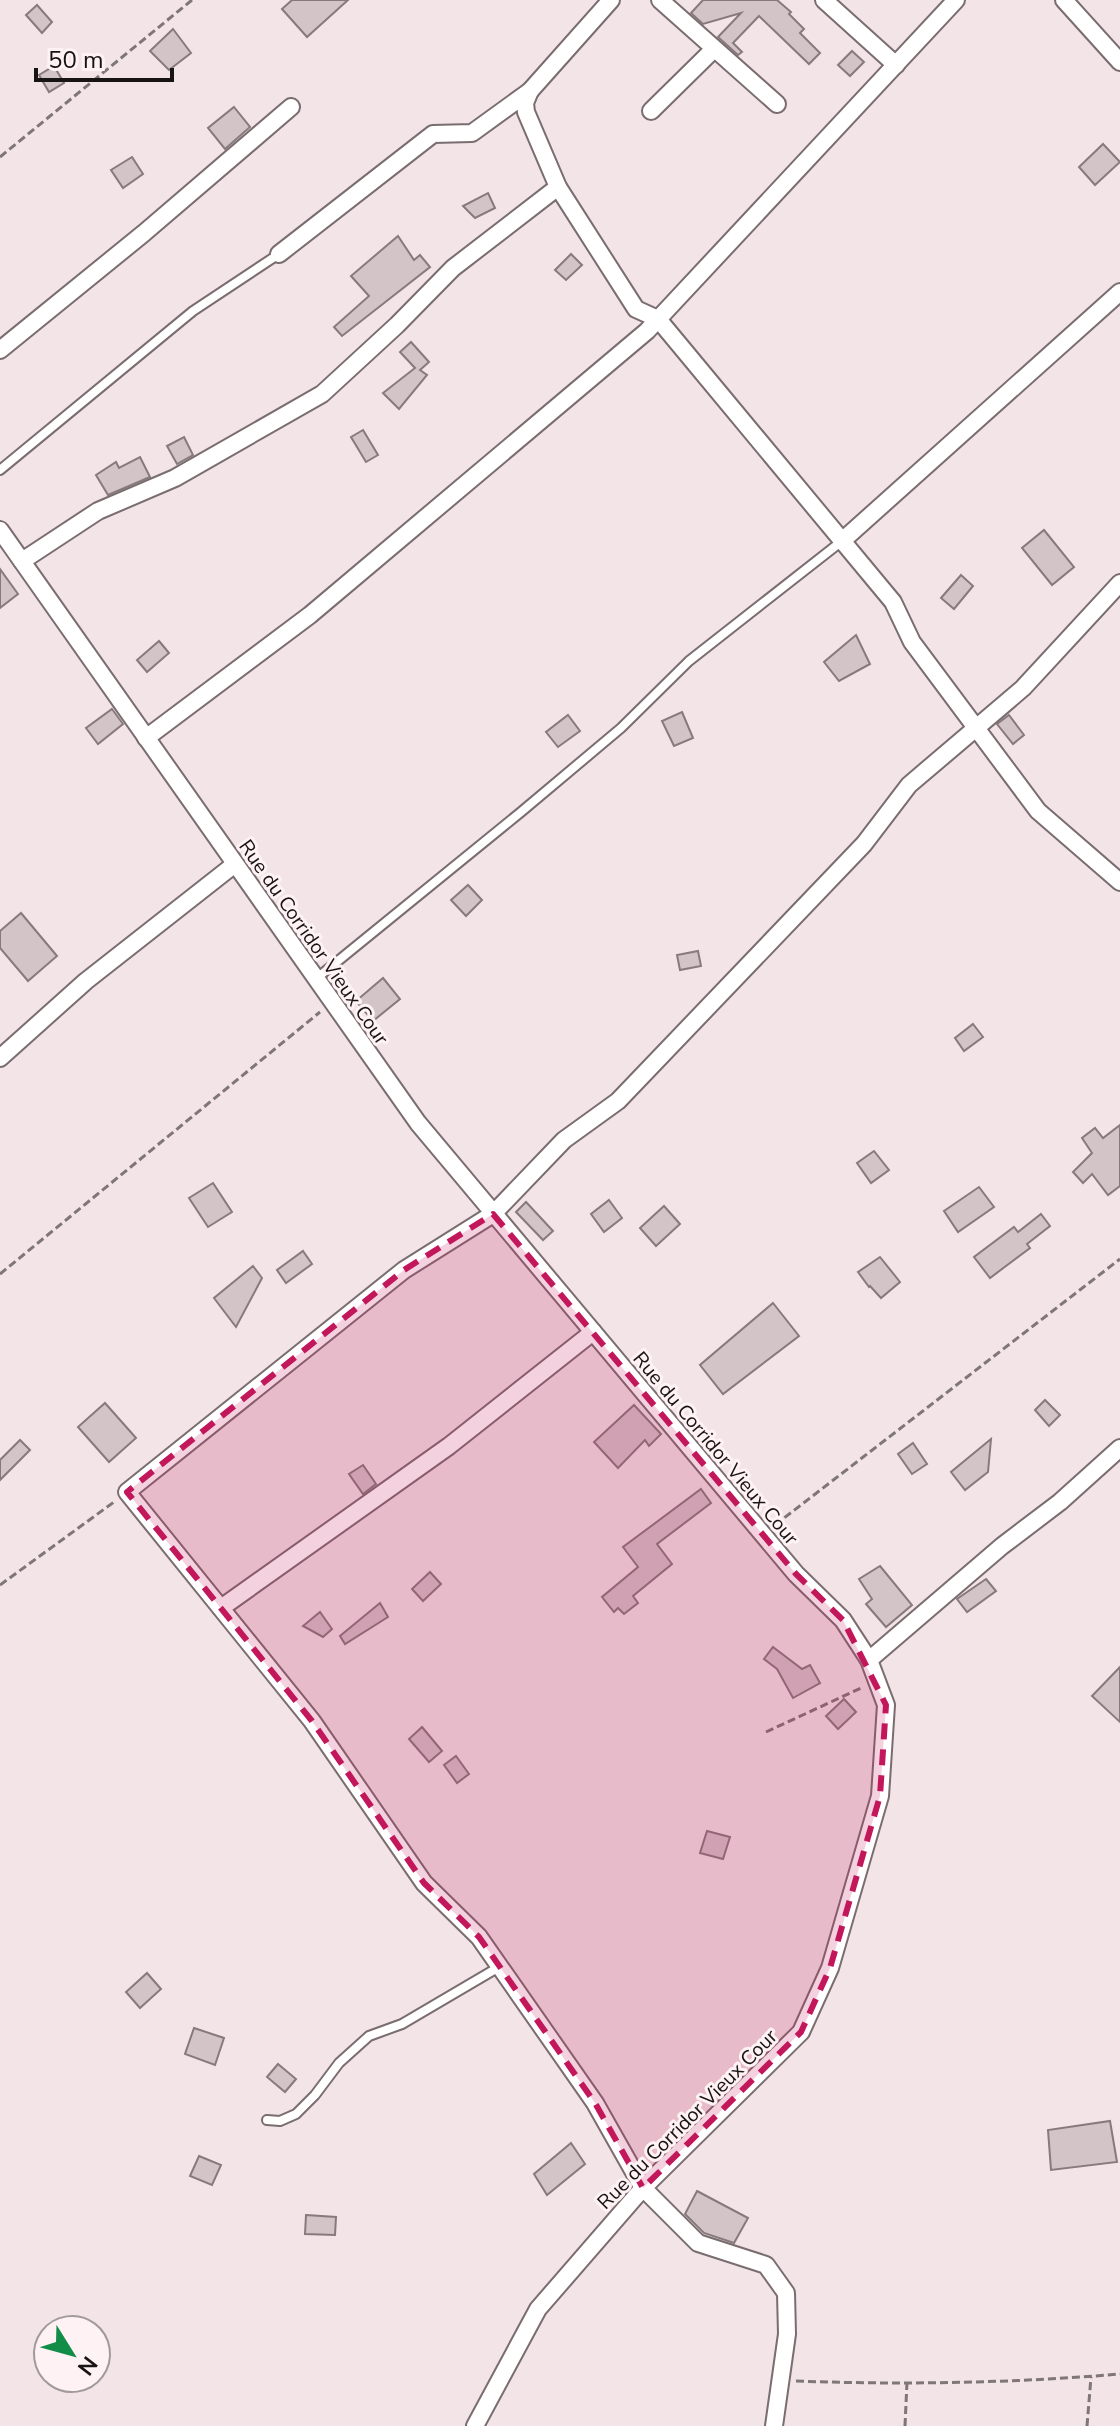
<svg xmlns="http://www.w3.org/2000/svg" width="1120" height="2426" font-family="'Nunito Sans',sans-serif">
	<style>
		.building { fill: #d3c4c8; stroke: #877a7d; stroke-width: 2 }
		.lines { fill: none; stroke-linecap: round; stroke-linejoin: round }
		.service-casing { stroke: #7a6d70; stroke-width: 12 }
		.minor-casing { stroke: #7a6d70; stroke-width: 20 }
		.path { stroke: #7f7678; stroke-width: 3; stroke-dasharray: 8 4; stroke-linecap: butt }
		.service { stroke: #fff; stroke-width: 8 }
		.minor { stroke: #fff; stroke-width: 16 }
		.marked { fill: #c2185b; fill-opacity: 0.2; stroke: #c2185b; stroke-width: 6; stroke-dasharray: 16 10; stroke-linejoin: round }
		.labels { text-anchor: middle; stroke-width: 6; stroke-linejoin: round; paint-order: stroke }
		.street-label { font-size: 20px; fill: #181314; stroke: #fef2f4 }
	</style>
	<rect width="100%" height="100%" fill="#f2e4e7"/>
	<g class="building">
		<path d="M292,0h56l-41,37 -25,-28z"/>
		<path d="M703,0h74l14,12 -2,2 15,15 -4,4 20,20 -11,11 -50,-48 -26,27 9,9 -4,3 -20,-18 23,-24 -38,11 -12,-11z"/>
		<path d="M37,5l15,17 -10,11 -16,-18z"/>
		<path d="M173,29l18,24 -22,17 -19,-19z"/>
		<path d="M852,51l12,11 -14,14 -12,-11z"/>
		<path d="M54,66l10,17 -15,9 -10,-17z"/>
		<path d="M234,107l16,20 -25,22 -17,-21z"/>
		<path d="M1103,144l17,18 -25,23 -16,-18z"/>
		<path d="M132,157l11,17 -20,14 -12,-18z"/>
		<path d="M488,193l7,15 -20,10 -12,-12z"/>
		<path d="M398,236l16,24 6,-5 10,12 -88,69 -8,-9 35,-31 -18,-20z"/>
		<path d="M571,254l11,11 -16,15 -11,-10z"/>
		<path d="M411,342l18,20 -9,8 7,5 -28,34 -16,-16 32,-25 -15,-16z"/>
		<path d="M363,430l15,25 -12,7 -15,-25z"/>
		<path d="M184,437l9,18 -16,9 -10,-18z"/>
		<path d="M140,457l10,20 -42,18 -12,-20 20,-13 3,6z"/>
		<path d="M1044,530l30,37 -22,18 -30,-37z"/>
		<path d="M0,569l18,25 -18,14z"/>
		<path d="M961,575l12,11 -19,23 -13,-11z"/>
		<path d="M856,635l14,29 -31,17 -15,-19z"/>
		<path d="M159,641l10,12 -22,19 -10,-12z"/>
		<path d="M112,709l11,15 -25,20 -12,-16z"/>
		<path d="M682,712l11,26 -19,8 -12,-25z"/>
		<path d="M568,715l12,16 -22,16 -12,-15z"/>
		<path d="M1009,715l15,20 -11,9 -16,-20z"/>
		<path d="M468,885l14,15 -16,16 -15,-16z"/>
		<path d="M21,913l36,43 -29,25 -28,-33v-17z"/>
		<path d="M698,951l3,15 -21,4 -3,-15z"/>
		<path d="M383,978l17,21 -27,22 -17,-20z"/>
		<path d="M973,1024l10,13 -19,14 -9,-13z"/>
		<path d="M1120,1125v61l-12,9 -16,-21 -9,9 -10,-11 19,-19 -10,-15 13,-10 8,10z"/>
		<path d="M874,1151l15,19 -18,13 -14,-20z"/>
		<path d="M213,1183l19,29 -24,15 -19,-29z"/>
		<path d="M979,1187l15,20 -36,25 -14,-21z"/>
		<path d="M609,1200l13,18 -18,14 -13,-18z"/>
		<path d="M526,1202l27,29 -10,9 -27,-28z"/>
		<path d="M664,1206l16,18 -24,22 -16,-18z"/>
		<path d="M1041,1214l9,12 -23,18 3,4 -40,30 -16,-21 40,-30 4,5z"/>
		<path d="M303,1251l9,13 -26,19 -9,-13z"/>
		<path d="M880,1257l20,25 -19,16 -11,-12 -1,1 -11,-15z"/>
		<path d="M253,1266l9,12 -26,49 -22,-29z"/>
		<path d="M773,1303l26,33 -76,58 -23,-29z"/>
		<path d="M1045,1400l15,15 -11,11 -14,-16z"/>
		<path d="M105,1403l31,35 -27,24 -31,-35z"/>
		<path d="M634,1405l27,29 -12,12 -4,-6 -27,28 -24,-26z"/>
		<path d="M991,1439l-3,33 -23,18 -14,-18z"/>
		<path d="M20,1440l10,10 -30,30v-20z"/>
		<path d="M913,1443l14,21 -15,10 -14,-20z"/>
		<path d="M363,1465l13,19 -13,10 -14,-20z"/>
		<path d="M701,1489l10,14 -54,41 15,20 -39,32 5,7 -14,11 -6,-6 -4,4 -12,-15 36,-30 -15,-20z"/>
		<path d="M880,1566l32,39 -26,22 -20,-23 6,-5 -13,-20z"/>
		<path d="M430,1572l11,12 -18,17 -11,-12z"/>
		<path d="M986,1579l10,12 -29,21 -10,-13z"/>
		<path d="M380,1603l8,14 -43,27 -5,-8z"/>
		<path d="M320,1612l12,17 -9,8 -20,-11z"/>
		<path d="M773,1647l29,22 8,-4 10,18 -27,15 -16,-29 -13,-10z"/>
		<path d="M1120,1667v55l-28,-26z"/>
		<path d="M844,1699l12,13 -18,17 -12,-13z"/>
		<path d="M422,1727l20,24 -13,11 -20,-23z"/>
		<path d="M456,1756l13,18 -12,9 -13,-18z"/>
		<path d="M707,1831l23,6 -7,22 -23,-6z"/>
		<path d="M147,1973l14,16 -21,19 -14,-16z"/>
		<path d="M194,2028l30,10 -9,27 -30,-11z"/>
		<path d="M278,2064l18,15 -11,13 -18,-15z"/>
		<path d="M1110,2121l7,41 -66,8 -3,-40z"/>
		<path d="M571,2143l14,21 -38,31 -13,-21z"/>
		<path d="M199,2156l22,9 -9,20 -22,-9z"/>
		<path d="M697,2191l51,27 -14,25 -30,-10 -19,-19z"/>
		<path d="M306,2215l30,2 -1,18 -30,-1z"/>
	</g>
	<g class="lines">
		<defs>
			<g id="service">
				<path d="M0,470l193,-159 86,-57"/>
				<path d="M317,978l204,-166 100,-84 68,-67 153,-120"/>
				<path d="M267,2120l13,1 16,-7 19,-19 24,-32 30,-27 33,-12 97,-57"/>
			</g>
			<g id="minor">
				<path d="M660,0l117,104"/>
				<path d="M824,0l72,65"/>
				<path d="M1064,0l56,62"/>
				<path d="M530,91l81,-91"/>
				<path d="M651,111l63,-62"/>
				<path d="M279,254l154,-120 39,-1 58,-42 -5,12 1,9 32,75 78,122 22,10 235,283 19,40 126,169 82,71"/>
				<path d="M0,350l144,-117 147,-126"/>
				<path d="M0,530l418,593 378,451 47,46 26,40 17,45 -6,91 -50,172 -29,64 -158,156 -105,121 -63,117"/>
				<path d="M842,541l278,-249"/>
				<path d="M22,561l76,-50 77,-33 147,-84 75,-69 56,-57 105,-81"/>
				<path d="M146,738l164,-123 337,-284 309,-331"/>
				<path d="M0,1058l86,-77 149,-117"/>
				<path d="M221,1608l228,-162 144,-114"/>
				<path d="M869,1660l133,-114 58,-44 60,-54"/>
				<path d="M774,2426l13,-92 -1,-41 -20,-28 -68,-22 -55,-55 -48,-85 -116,-166 -55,-54 -112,-162 -185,-229 277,-222 89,-56 71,-74 54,-39 246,-257 45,-59 114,-97 97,-105"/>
			</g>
		</defs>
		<use href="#service" class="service-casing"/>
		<use href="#minor" class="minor-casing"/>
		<g class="path">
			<path d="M0,157l192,-157"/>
			<path d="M0,1274l320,-262"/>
			<path d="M775,1525l345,-266"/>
			<path d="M0,1585l114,-83"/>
			<path d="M766,1732l95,-44"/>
			<path d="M796,2381c108,4 217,2 324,-7"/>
			<path d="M905,2426l2,-44"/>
			<path d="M1087,2426l4,-49"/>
		</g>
		<use href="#service" class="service"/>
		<use href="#minor" class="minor"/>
	</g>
	<path class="marked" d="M493,1214l303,360 47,46 43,85 -6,91 -50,172 -29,64 -158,156 -48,-85 -116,-166 -55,-54 -112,-162 -185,-229 277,-222z"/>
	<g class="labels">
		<g class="street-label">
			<text transform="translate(314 942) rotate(55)" y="7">Rue du Corridor Vieux Cour</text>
			<text transform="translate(716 1448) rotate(50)" y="7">Rue du Corridor Vieux Cour</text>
			<text transform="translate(687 2119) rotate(-45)" y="7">Rue du Corridor Vieux Cour</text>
		</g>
	</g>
	<g transform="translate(72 2354) rotate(127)"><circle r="38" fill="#fef2f4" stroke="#a2999a" stroke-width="2"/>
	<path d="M0-6L14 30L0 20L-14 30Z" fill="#128d48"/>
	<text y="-12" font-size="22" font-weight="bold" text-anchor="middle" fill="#181314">N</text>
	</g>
	<path d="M36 68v12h136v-12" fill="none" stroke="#181314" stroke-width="4"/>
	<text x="48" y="68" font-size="24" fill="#181314" stroke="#fef2f4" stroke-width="6" paint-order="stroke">50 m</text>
</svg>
